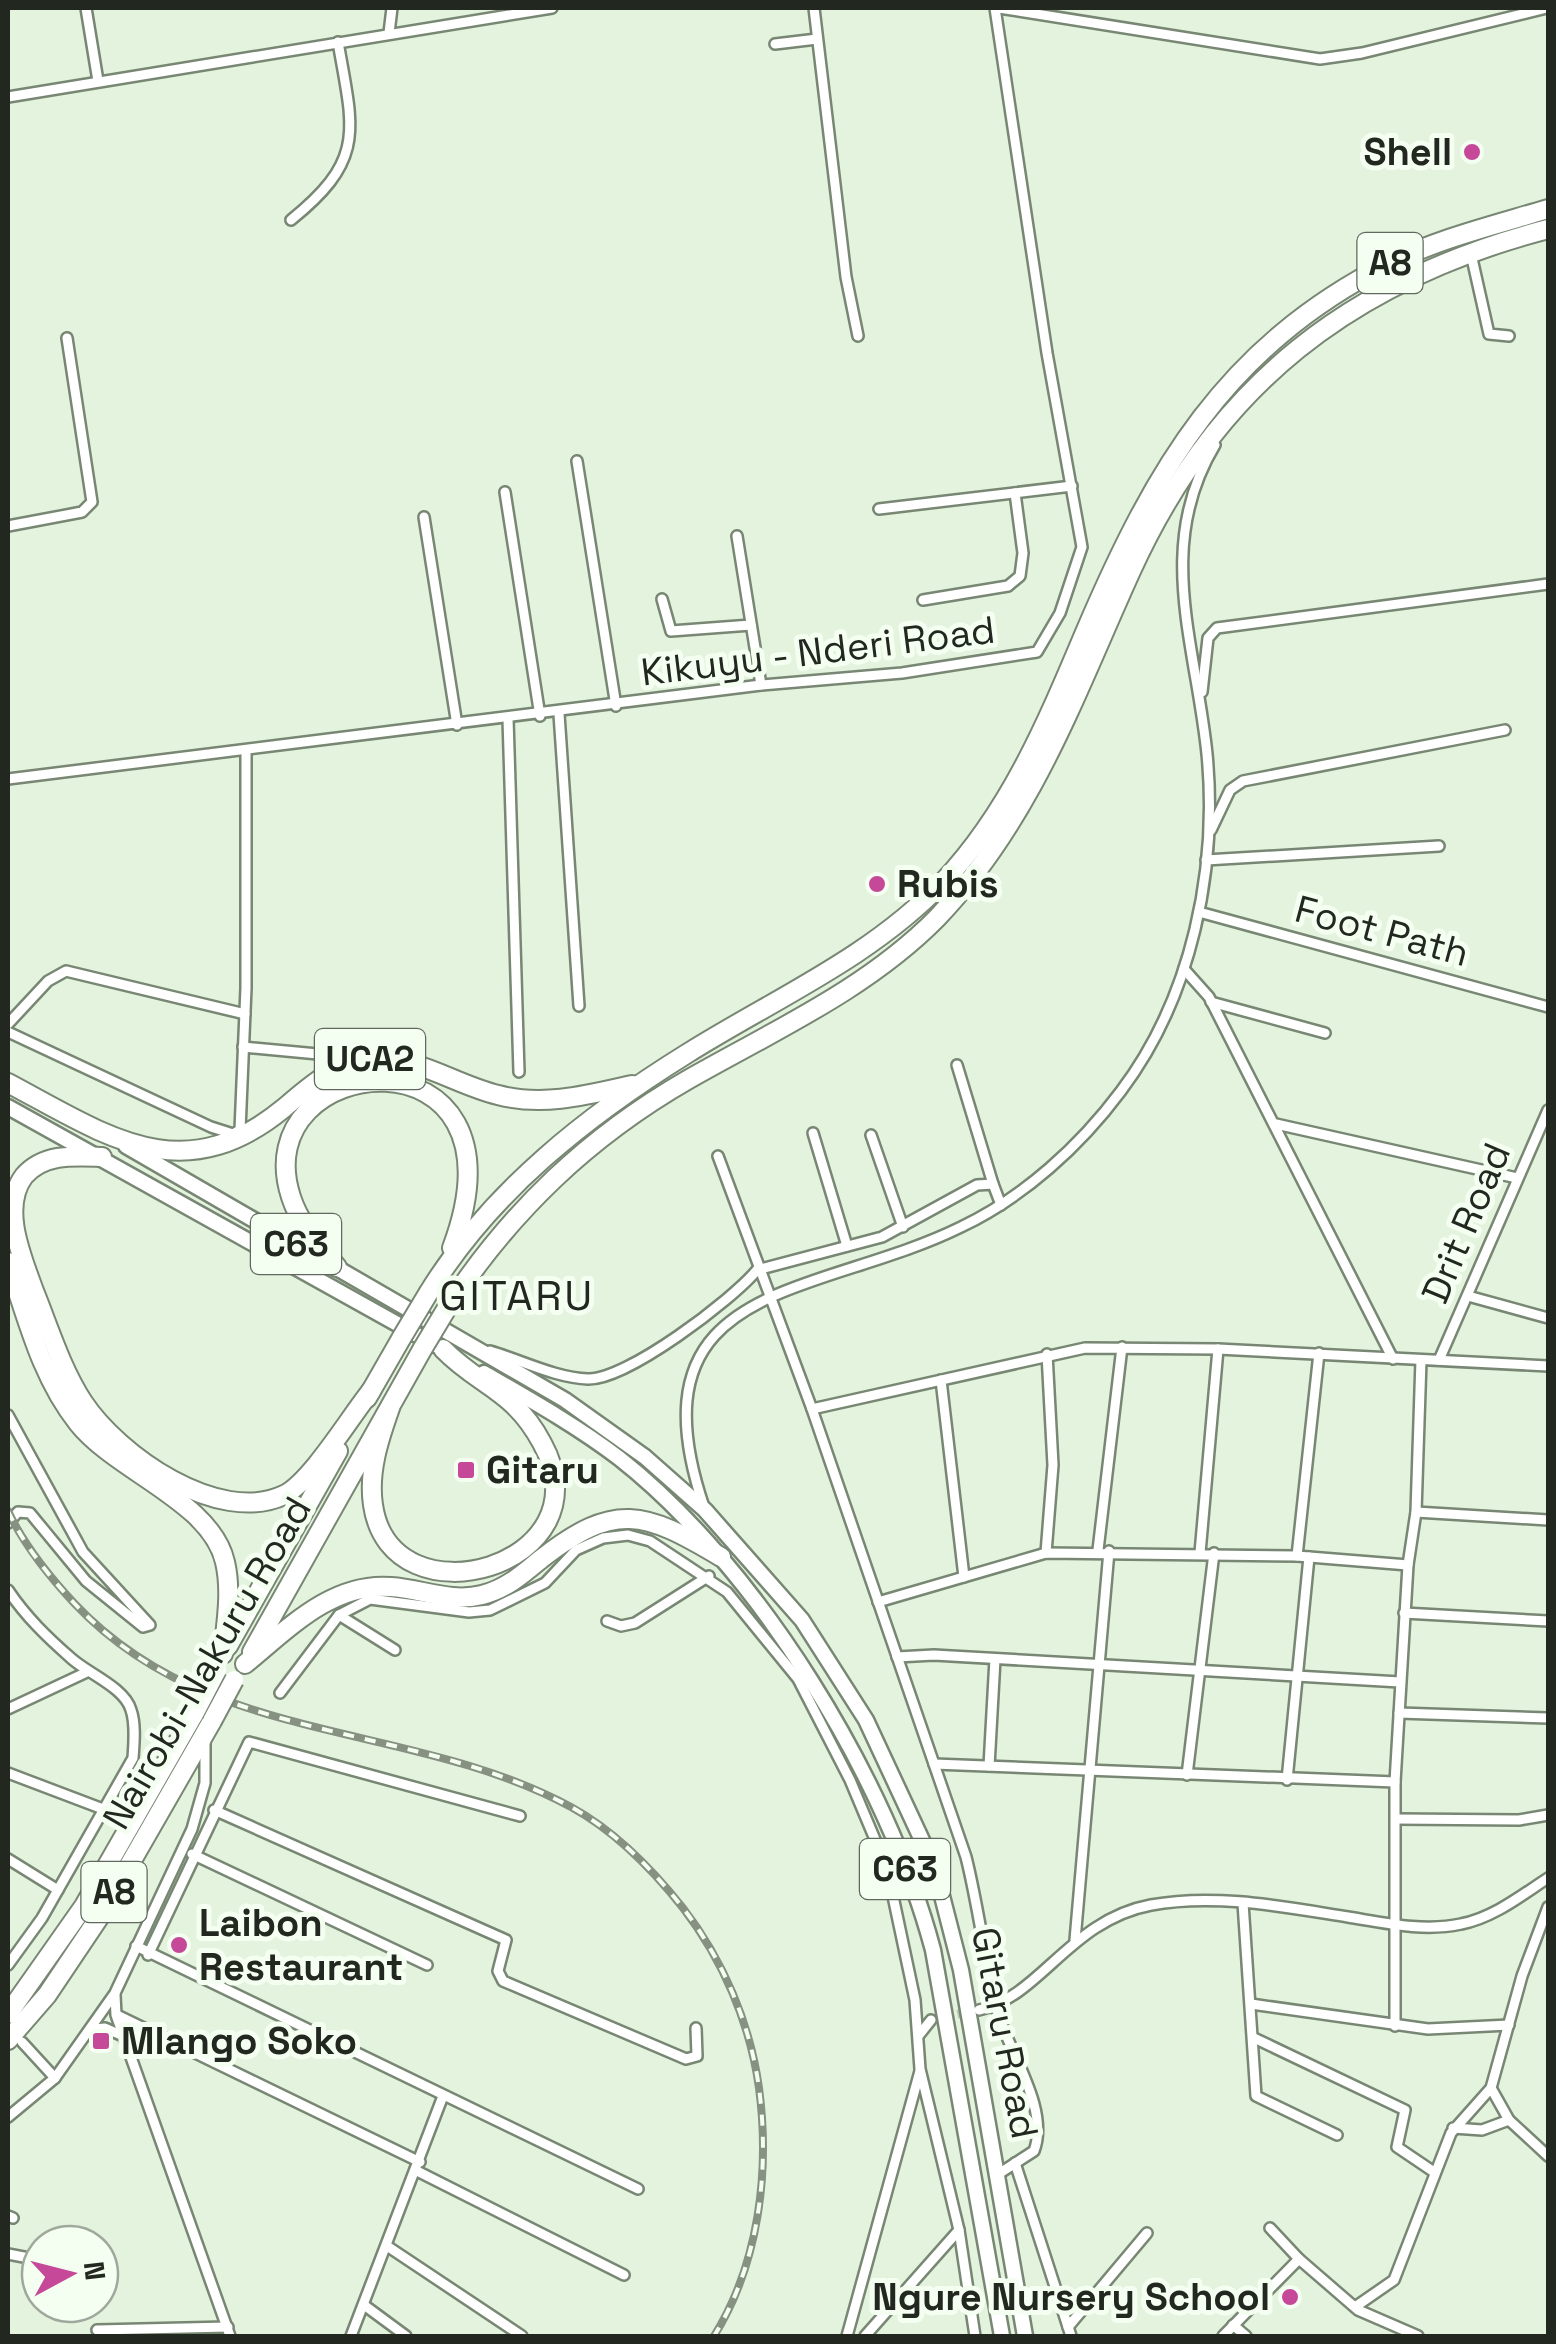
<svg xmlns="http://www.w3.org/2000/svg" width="1556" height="2344" font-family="'Space Grotesk',sans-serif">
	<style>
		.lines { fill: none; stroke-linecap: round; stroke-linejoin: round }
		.street-tunnel { stroke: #bccab7; stroke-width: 9; stroke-dasharray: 9 4.5; stroke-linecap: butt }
		.street-casing { stroke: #788773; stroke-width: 14 }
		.primary-casing { stroke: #788773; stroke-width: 19 }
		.highway-casing { stroke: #788773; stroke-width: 22 }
		.street { stroke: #fff; stroke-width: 9 }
		.primary { stroke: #fff; stroke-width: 14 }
		.highway { stroke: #fff; stroke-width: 18 }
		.rail-casing { stroke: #869182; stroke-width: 8 }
		.rail { stroke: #f4fef1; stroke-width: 4; stroke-dasharray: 11; stroke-linecap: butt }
		.highway-bridge-casing { stroke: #788773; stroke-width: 22; stroke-linecap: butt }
		.highway-bridge { stroke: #fff; stroke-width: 18 }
		.poi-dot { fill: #c64999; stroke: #f4fef1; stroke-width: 4 }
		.labels { text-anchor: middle; stroke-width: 10; stroke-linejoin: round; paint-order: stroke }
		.shield { fill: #f4fef1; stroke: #61685f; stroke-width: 2.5 }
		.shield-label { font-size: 35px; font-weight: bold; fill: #222820 }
		.poi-label { font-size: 38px; font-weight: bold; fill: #222820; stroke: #f4fef1; text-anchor: start }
		.street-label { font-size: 38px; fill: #222820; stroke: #f4fef1 }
		.quarter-label { font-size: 42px; letter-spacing: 2.5px; fill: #222820; stroke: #f4fef1 }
	</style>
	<rect width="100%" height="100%" fill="#e3f3dd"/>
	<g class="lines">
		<path class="street-tunnel" d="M931,2020l42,-9"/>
		<defs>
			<g id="street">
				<path d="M86,8l12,73"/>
				<path d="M814,8l32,269 12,59"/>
				<path d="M999,8l321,51 42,-6 185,-45"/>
				<path d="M389,33l3,-25"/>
				<path d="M775,44l42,-5"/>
				<path d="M8,97l544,-89"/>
				<path d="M291,220c76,-61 62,-91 47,-178"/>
				<path d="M1471,254l18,80 20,2"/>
				<path d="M577,461l39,245"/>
				<path d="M505,492l35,224"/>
				<path d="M879,509l193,-23"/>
				<path d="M424,517l33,208"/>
				<path d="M8,526l74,-14 10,-10 -25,-164"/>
				<path d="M737,536l24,149"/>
				<path d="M662,599l9,32 80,-6"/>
				<path d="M923,600l85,-14 12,-10 3,-23 -8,-60"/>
				<path d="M1202,692l6,-54 9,-10 331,-44"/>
				<path d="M559,714l20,292"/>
				<path d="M508,719l11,353"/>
				<path d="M8,779l753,-94 141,-12 135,-21 23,-39 22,-66 -35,-194 -52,-345"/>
				<path d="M1211,830l19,-40 13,-9 262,-51"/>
				<path d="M1206,860l233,-14"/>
				<path d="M1199,912l349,95"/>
				<path d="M1184,969l25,28 184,362"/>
				<path d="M1211,1002l114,31"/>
				<path d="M8,1024l40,-43 18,-10 179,43"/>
				<path d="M8,1032l203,95 22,7 7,-4 6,-142v-238"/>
				<path d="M243,1047l96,9"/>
				<path d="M957,1065l36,119"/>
				<path d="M1276,1124l241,54"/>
				<path d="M813,1133l34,113"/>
				<path d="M871,1135l32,92"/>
				<path d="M718,1156l94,253 154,448c12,48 18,97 29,146 9,43 56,103 39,148l-34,22"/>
				<path d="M1468,1296l80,22"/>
				<path d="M490,1351c31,9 66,27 98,28 39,1 144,-79 169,-109l125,-33 95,-52 16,-1 8,21"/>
				<path d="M1439,1360l109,-250"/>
				<path d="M941,1380l23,197"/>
				<path d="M812,1409l273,-61 133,1 330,17"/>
				<path d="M8,1415l75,137 67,73 -7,2 -57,-46 -56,-68 -12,-1 -10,11"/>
				<path d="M704,1507c-77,-228 113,-209 257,-280 63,-30 119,-81 160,-136 71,-94 97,-222 86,-337 -11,-109 -53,-208 8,-309"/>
				<path d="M1416,1512l132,8"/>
				<path d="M1098,1550l24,-203"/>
				<path d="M1046,1553l7,-88 -6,-111"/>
				<path d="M1200,1553l18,-204"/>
				<path d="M1297,1556l22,-203"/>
				<path d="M8,1590c18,27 40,48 64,69 17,15 53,29 59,51 5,14 3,34 2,48l-91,160 -34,47"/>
				<path d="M878,1602l168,-49 251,3 111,9"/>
				<path d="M1404,1613l144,8"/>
				<path d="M339,1615l56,35"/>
				<path d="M607,1621l14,5 14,-3 74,-47"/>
				<path d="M897,1657l37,-2 466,27"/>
				<path d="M280,1693l59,-78 31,-16 99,13 21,-2 55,-27 31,-33 27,-12 25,-3 22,6 77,51 71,87 52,101 37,88 28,132 5,69 39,161 16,106"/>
				<path d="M8,1709l79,-37"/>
				<path d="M1399,1713l149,5"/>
				<path d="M934,1764l461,18"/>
				<path d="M989,1766l6,-107"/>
				<path d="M8,1773l95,36"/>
				<path d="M1187,1775l27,-222"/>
				<path d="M1287,1780l22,-223"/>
				<path d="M214,1810l292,130 -8,31 5,10 183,78 11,-3 -1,-28"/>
				<path d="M1396,1819l123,1 29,-5"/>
				<path d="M192,1854l235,111"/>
				<path d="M8,1859l50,31"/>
				<path d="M1243,1903l13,193 81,39"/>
				<path d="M1075,1940l34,-389"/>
				<path d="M136,1946l502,243"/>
				<path d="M148,1955l101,-213 271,74"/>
				<path d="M115,1995l1,20 114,321"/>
				<path d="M1251,2004l177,25 81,-4"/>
				<path d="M979,2010c61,-13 91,-90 172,-105 64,-12 134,2 197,12 37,6 76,15 113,7 32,-6 61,-29 87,-46"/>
				<path d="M117,2015l303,147"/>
				<path d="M1395,2026v-244l13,-217 8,-53 5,-152"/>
				<path d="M94,2029l11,-1 18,8"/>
				<path d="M919,2035l12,-15"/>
				<path d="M1254,2038l151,72 -8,37 37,25"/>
				<path d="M22,2042l33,36"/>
				<path d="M1491,2088l18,32 39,36"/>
				<path d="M8,2117l47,-39 60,-85 77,-164 13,-46v-41"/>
				<path d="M1453,2128l29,2 27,-10"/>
				<path d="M1015,2163l56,173"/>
				<path d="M417,2171l207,104"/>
				<path d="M8,2216l5,2"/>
				<path d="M1270,2228l29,31"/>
				<path d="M387,2246l135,90"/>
				<path d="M8,2254l21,4"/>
				<path d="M364,2305l42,31"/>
				<path d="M1355,2307l39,-27 57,-147 40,-45 31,-112 26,-69"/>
				<path d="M1233,2325l13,11"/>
				<path d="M1068,2327l79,-94"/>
				<path d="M97,2330l131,-3"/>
				<path d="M351,2336l92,-240"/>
				<path d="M847,2336l73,-265"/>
				<path d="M865,2336l94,-106"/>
				<path d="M1223,2336l76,-77 59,51 60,26"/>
			</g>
			<g id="primary">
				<path d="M8,1107l427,238"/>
				<path d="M126,1146l439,254 80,57 60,53 97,110 64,100 61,131 14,41 20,78 64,366"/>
				<path d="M484,1373c45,26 93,53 135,85 139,109 269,322 314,492l69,386"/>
			</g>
			<g id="highway">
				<path d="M8,1083c98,52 174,109 276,25 27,-23 53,-47 91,-49 44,-2 81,26 123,36 45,12 90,0 134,-10"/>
				<path d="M102,1157c-27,-1 -58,-4 -78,19 -24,32 -2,81 10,115 15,37 27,77 49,111 35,53 135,124 201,93 27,-13 66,-78 87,-104"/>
				<path d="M8,1262c19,55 33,115 70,161 39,49 133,78 147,139 7,30 1,62 -2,92"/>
				<path d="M337,1267c-18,-22 -37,-42 -46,-70 -48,-147 246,-177 161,51"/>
				<path d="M429,1292c62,-101 159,-177 259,-239 88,-55 182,-95 255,-171 68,-72 105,-162 143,-252 69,-161 139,-283 302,-366 49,-25 107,-39 160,-55"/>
				<path d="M447,1308c64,-97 141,-171 242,-229 86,-49 178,-90 248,-161 95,-99 138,-224 194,-347 85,-187 221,-291 417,-342"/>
				<path d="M367,1398l35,-61"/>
				<path d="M390,1408c-11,31 -22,64 -17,97 18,123 237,61 169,-62 -29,-54 -62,-56 -99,-94"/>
				<path d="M228,1646l110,-195"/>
				<path d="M252,1652l171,-304"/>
				<path d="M245,1664c43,-35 87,-82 146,-77 31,2 60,16 91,8 24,-6 41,-21 59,-36 74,-58 103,-48 180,-2"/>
				<path d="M8,2014l76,-108 110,-192"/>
				<path d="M8,2040l39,-45 53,-79 112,-195"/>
			</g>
		</defs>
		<use href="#street" class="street-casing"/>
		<use href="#primary" class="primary-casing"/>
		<use href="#highway" class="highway-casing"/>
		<use href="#street" class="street"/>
		<use href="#primary" class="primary"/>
		<use href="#highway" class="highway"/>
		<defs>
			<path id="rail" d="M8,1511c16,34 40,64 66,92 136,145 334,116 497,204 44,24 82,63 112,101 40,52 67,115 76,180 11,83 0,176 -45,248"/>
		</defs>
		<use href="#rail" class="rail-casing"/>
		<use href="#rail" class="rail"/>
		<defs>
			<g id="highway-bridge">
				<path d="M402,1337l27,-45"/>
				<path d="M423,1348l24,-40"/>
				<path d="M194,1714l23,-44"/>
				<path d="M212,1721l22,-41"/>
			</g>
		</defs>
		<use href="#highway-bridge" class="highway-bridge-casing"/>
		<use href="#highway-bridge" class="highway-bridge"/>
	</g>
	<g class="poi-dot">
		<circle cx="1472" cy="152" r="10"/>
		<circle cx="877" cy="884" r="10"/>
		<rect x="456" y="1460" width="20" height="20" rx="5"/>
		<circle cx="179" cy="1945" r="10"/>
		<rect x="91" y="2031" width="20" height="20" rx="5"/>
		<circle cx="1290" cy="2297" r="10"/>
	</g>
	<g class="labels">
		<g class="shield">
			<rect x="1357.5" y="233" width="65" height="60" rx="8"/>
			<rect x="315" y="1029" width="110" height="60" rx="8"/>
			<rect x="251" y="1214" width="90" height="60" rx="8"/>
			<rect x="860" y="1839" width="90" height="60" rx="8"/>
			<rect x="81.5" y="1862" width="65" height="60" rx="8"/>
		</g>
		<g class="shield-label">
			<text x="1390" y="275">A8</text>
			<text x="370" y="1071">UCA2</text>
			<text x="296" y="1256">C63</text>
			<text x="905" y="1881">C63</text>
			<text x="114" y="1904">A8</text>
		</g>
		<g class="poi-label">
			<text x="1452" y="165" text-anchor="end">Shell</text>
			<text x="897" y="897">Rubis</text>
			<text x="486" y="1483">Gitaru</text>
			<text x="199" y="1936">Laibon<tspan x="199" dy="44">Restaurant</tspan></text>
			<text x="121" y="2054">Mlango Soko</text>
			<text x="1270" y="2310" text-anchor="end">Ngure Nursery School</text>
		</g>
		<g class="street-label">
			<text transform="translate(818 651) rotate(-7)" y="13">Kikuyu - Nderi Road</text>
			<text transform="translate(1382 931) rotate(15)" y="13">Foot Path</text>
			<text transform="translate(1466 1223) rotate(-67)" y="13">Drit Road</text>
			<text transform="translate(207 1663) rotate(-60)" y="13">Nairobi-Nakuru Road</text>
			<text transform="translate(1005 2033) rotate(79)" y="13">Gitaru Road</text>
		</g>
		<g class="quarter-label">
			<text x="517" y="1310">GITARU</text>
		</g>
	</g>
	<rect width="1556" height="2344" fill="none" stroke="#222820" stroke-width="20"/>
	<g transform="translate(70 2274) rotate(83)"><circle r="48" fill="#f4fef1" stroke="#a0a89d" stroke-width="2.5"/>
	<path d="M0-8L18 38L0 25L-18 38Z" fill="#c64999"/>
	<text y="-15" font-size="28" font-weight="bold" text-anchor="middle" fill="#222820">N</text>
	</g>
</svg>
